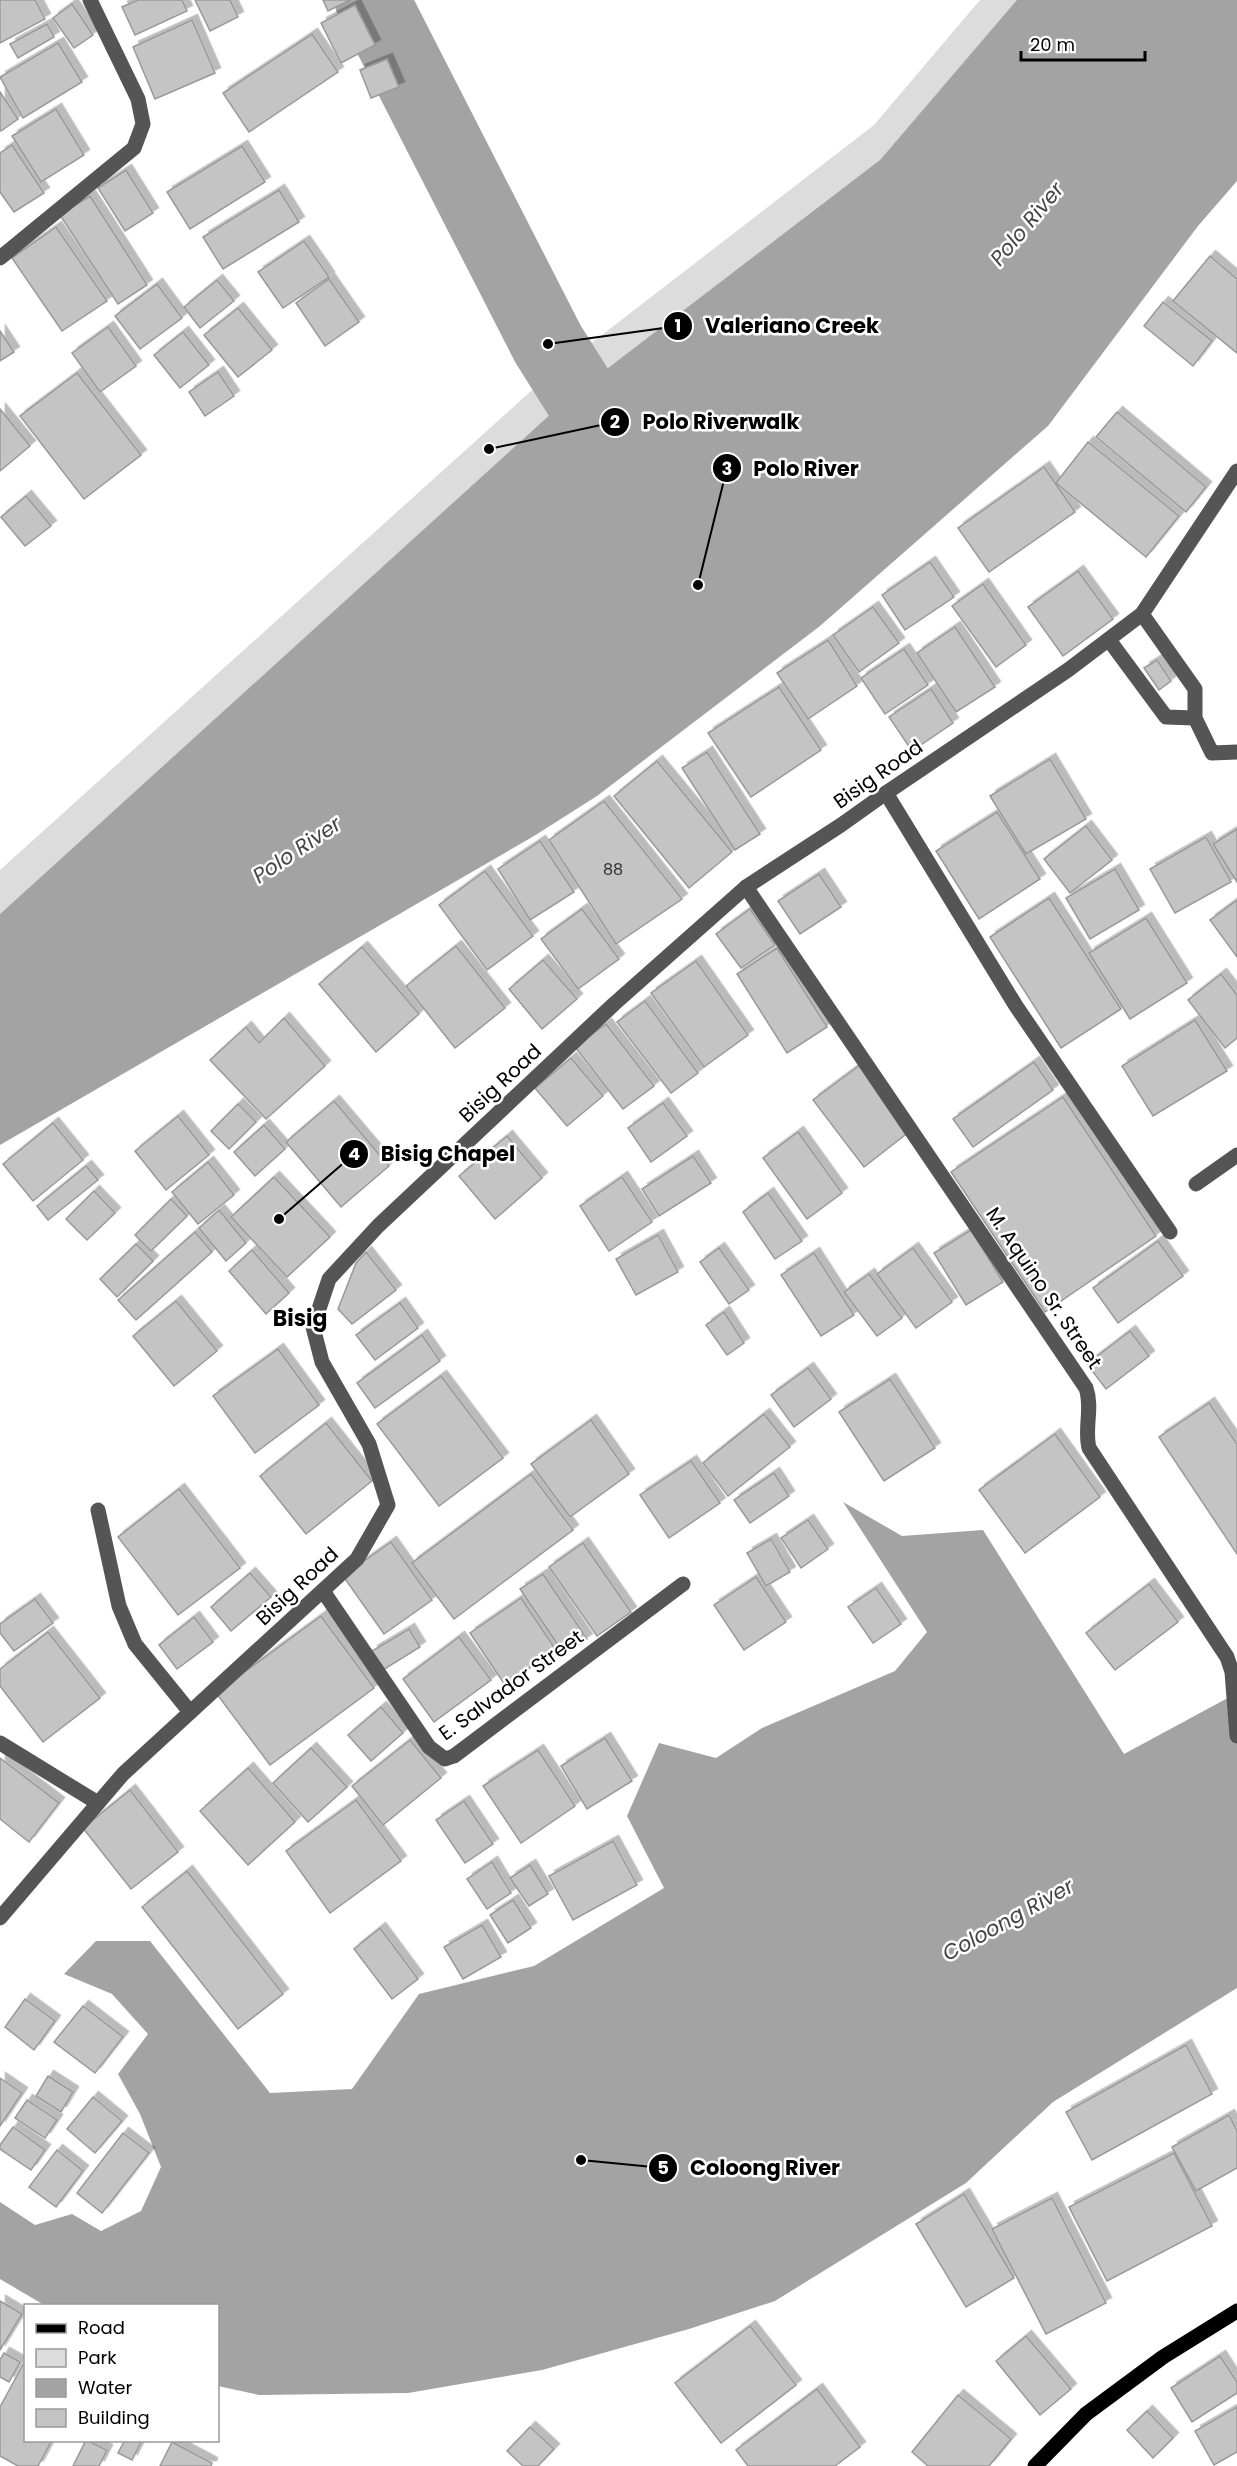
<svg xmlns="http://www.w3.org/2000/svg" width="1237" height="2466" font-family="Poppins,sans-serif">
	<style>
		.green { fill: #dcdcdc }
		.water { fill: #a3a3a3 }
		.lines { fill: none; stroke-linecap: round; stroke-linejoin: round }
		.river { stroke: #a3a3a3; stroke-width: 75 }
		.building { fill: #c4c4c4; stroke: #999; stroke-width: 1.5; filter: url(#shadow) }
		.minor { stroke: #555; stroke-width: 15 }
		.major { stroke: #000; stroke-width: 15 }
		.labels { text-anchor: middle; stroke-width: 5; stroke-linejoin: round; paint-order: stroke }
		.number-label { font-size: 16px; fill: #313131 }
		.street-label { font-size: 20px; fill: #000; stroke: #fff }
		.water-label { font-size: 21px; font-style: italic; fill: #444; stroke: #fff }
		.quarter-label { font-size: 22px; font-weight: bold; fill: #000; stroke: #fff }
		.leader { fill: none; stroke: #000; stroke-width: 2 }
		.callout-dot { fill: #000; stroke: #fff; stroke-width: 2 }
		.mark-label { font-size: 18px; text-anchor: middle; font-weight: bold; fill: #fff }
		.callout-label { font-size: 21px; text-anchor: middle; font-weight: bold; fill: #000; stroke: #fff; stroke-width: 5; stroke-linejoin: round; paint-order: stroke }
	</style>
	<defs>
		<filter id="shadow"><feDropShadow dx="5.5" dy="-5.5" stdDeviation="0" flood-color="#0004"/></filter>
	</defs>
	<rect width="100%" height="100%" fill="#fff"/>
	<path class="green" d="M980,0h56l-28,12 -128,148 -130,103 -185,138 -565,513v-44l541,-488 333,-257z"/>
	<g class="water">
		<path d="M1017,0h220v181l-39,45 -150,200 -228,200 -223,170 -63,40 -534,309v-231l565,-513 315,-241z"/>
		<path d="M843,1502l59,34 81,-6 141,224 113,-61v295l-184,114 -87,81 -191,118 -86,28 -147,41 -134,23 -149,2 -41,-9v-80l-174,-1 -44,-26v-77l35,23 37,-11 29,17 40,-20 20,-44 -21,-53 -22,-40 30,-40 -36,-40 -48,-20 32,-33h54l120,152 82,-4 67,-95 115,-28 130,-78 -37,-72 32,-73 57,15 46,-30 133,-57 32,-39z"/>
	</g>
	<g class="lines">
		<path class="river" d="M372,0l176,344 85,135"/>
	</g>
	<g class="building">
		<path d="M0,0h35l10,19 -45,24z"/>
		<path d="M138,0h44l5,11 -52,24 -13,-28z"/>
		<path d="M195,0h35l8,17 -28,14z"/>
		<path d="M323,0h27l-22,11z"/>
		<path d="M72,4l21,31 -19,13 -21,-30z"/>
		<path d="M355,5l20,40 -34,18 -20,-40z"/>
		<path d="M192,20l23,53 -60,26 -22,-52z"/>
		<path d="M47,24l7,13 -36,21 -8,-14z"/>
		<path d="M312,34l26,38 -89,60 -26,-39z"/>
		<path d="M58,43l24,39 -59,36 -23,-41z"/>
		<path d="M387,59l12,28 -28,11 -11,-28z"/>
		<path d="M0,92l18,27 -17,12 -1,-2z"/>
		<path d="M56,109l28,46 -43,27 -29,-46z"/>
		<path d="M12,145l32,48 -30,19 -14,-20v-39z"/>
		<path d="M242,146l23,36 -75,47 -23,-37z"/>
		<path d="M126,170l27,43 -28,18 -27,-43z"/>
		<path d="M279,190l20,32 -76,47 -20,-32z"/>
		<path d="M90,196l57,89 -29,19 -58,-89z"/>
		<path d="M56,227l51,74 -45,30 -50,-73z"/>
		<path d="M304,241l25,36 -46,31 -25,-36z"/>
		<path d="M1210,256l27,23v74l-64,-52z"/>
		<path d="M329,279l30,43 -34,24 -29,-43z"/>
		<path d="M217,280l17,21 -34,27 -16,-21z"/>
		<path d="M157,284l25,34 -42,31 -25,-33z"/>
		<path d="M1163,302l49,39 -19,25 -49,-40z"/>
		<path d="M238,308l34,42 -34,27 -34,-42z"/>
		<path d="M108,327l28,39 -36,26 -28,-39z"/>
		<path d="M0,331l14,21 -14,9z"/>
		<path d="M183,332l26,33 -29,23 -26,-33z"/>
		<path d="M218,372l16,24 -29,20 -16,-24z"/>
		<path d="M77,373l64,82 -57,44 -64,-83z"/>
		<path d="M0,409l30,37 -30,25z"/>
		<path d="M1117,412l89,75 -20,25 -90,-75z"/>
		<path d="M1088,442l91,74 -33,41 -90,-74z"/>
		<path d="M1044,467l31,45 -86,60 -31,-44z"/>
		<path d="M26,496l25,30 -26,20 -24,-29z"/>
		<path d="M930,562l24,35 -49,33 -23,-35z"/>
		<path d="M1078,571l35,48 -50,37 -35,-49z"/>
		<path d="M983,584l43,61 -30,22 -44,-61z"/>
		<path d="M873,607l26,36 -40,29 -26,-37z"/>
		<path d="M955,627l40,60 -39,25 -39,-59z"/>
		<path d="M828,640l29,46 -49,33 -31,-46z"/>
		<path d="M904,649l24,36 -43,29 -24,-36z"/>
		<path d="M1157,660l14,21 -12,9 -15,-22z"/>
		<path d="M779,687l42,63 -70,47 -43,-64z"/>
		<path d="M931,689l22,34 -41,28 -23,-34z"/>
		<path d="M707,752l53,82 -25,16 -53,-82z"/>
		<path d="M1050,759l36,60 -60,35 -36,-58z"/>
		<path d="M657,761l75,91 -43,36 -75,-92z"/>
		<path d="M604,801l78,98 -66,45 -67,-104z"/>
		<path d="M997,812l43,67 -61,40 -43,-68z"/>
		<path d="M1086,826l26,34 -42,33 -26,-34z"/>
		<path d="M1237,829v53l-24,-38z"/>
		<path d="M1206,837l25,45 -56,31 -25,-44z"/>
		<path d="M540,841l34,51 -44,28 -32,-51z"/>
		<path d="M1115,869l24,41 -49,29 -24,-41z"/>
		<path d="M485,871l48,65 -46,34 -48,-65z"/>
		<path d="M819,874l22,33 -41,27 -22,-33z"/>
		<path d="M1049,898l72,111 -60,39 -71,-111z"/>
		<path d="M1237,900v57l-27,-37z"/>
		<path d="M582,909l37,50 -41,30 -37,-50z"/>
		<path d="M750,909l25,36 -34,23 -25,-34z"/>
		<path d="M1146,918l41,65 -57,36 -41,-66z"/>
		<path d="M456,946l49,62 -50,40 -49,-62z"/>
		<path d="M362,947l57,67 -43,38 -57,-68z"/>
		<path d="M777,948l50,79 -40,26 -50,-79z"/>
		<path d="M543,960l34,39 -35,30 -33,-40z"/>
		<path d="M696,961l52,74 -44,32 -53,-74z"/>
		<path d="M1221,974l16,21v43l-12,10 -37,-48z"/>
		<path d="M645,1001l53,72 -27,20 -54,-71z"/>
		<path d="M284,1018l41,48 -59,53 -56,-59 36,-33 13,16z"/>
		<path d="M1195,1020l32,51 -74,45 -31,-50z"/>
		<path d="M606,1024l48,62 -31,23 -48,-62z"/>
		<path d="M571,1058l32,38 -36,30 -32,-38z"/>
		<path d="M1034,1062l19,28 -80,57 -20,-28z"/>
		<path d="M860,1065l50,66 -46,36 -51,-67z"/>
		<path d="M1063,1097l93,139 -111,76 -94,-140z"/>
		<path d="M334,1101l55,65 -48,41 -55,-65z"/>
		<path d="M663,1103l24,33 -36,26 -23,-34z"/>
		<path d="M238,1104l18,18 -27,27 -18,-18z"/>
		<path d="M178,1116l31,39 -43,35 -31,-39z"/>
		<path d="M53,1123l30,37 -50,41 -30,-37z"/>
		<path d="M264,1125l21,24 -30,27 -21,-24z"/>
		<path d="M798,1132l44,61 -35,26 -44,-61z"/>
		<path d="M507,1136l35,42 -47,41 -36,-43z"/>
		<path d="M693,1156l18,27 -52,33 -17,-27z"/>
		<path d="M208,1162l26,33 -36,29 -26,-32z"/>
		<path d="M86,1166l12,14 -50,40 -11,-14z"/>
		<path d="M274,1177l56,60 -43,40 -56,-60z"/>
		<path d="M622,1177l30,45 -43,29 -29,-45z"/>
		<path d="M94,1191l21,22 -28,27 -21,-21z"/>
		<path d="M768,1193l34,48 -27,18 -32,-47z"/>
		<path d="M171,1199l16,17 -36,35 -16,-16z"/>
		<path d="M219,1210l27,33 -20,18 -27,-33z"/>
		<path d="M971,1230l32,52 -37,23 -32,-52z"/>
		<path d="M195,1232l17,20 -76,68 -18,-20z"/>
		<path d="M658,1235l20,37 -42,23 -20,-36z"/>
		<path d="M1158,1241l25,35 -65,47 -25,-35z"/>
		<path d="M136,1244l17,17 -36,36 -17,-18z"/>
		<path d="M719,1248l30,42 -20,14 -29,-42z"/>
		<path d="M913,1248l39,54 -36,26 -39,-54z"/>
		<path d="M252,1250l37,43 -23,21 -37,-43z"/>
		<path d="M366,1252l30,38 -44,34 -14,-15 18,-46z"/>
		<path d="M814,1253l40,62 -33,21 -40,-61z"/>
		<path d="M869,1274l33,44 -25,18 -33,-44z"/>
		<path d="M176,1301l41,50 -43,35 -41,-50z"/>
		<path d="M400,1303l18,25 -43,32 -19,-25z"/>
		<path d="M724,1312l20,31 -17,12 -21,-30z"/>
		<path d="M1130,1331l19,25 -43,33 -19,-25z"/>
		<path d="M422,1335l18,26 -65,47 -18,-25z"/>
		<path d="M278,1349l41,56 -64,48 -42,-57z"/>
		<path d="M808,1368l23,31 -37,28 -23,-32z"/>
		<path d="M441,1376l62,82 -64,48 -62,-82z"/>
		<path d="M890,1379l45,69 -51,33 -45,-69z"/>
		<path d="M1209,1403l28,41v110l-78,-117z"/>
		<path d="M764,1414l26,33 -62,49 -25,-33z"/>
		<path d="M591,1420l38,54 -59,43 -39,-53z"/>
		<path d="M326,1423l46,58 -66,53 -46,-58z"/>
		<path d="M1055,1434l45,63 -75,56 -46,-63z"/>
		<path d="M691,1461l29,42 -51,35 -29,-43z"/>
		<path d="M774,1473l15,23 -39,27 -16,-23z"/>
		<path d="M531,1474l42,56 -119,89 -42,-56z"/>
		<path d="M179,1489l61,79 -62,47 -60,-78z"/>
		<path d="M808,1520l20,29 -27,19 -20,-30z"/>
		<path d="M771,1539l19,33 -24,14 -19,-33z"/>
		<path d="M391,1542l41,58 -48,34 -41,-58z"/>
		<path d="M583,1543l48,69 -34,24 -48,-69z"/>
		<path d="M250,1573l21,24 -40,34 -20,-24z"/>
		<path d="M543,1574l44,65 -23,15 -44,-65z"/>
		<path d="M756,1577l30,45 -42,28 -30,-45z"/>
		<path d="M1149,1584l29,38 -63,48 -29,-37z"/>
		<path d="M876,1588l25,36 -28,19 -25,-36z"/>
		<path d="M521,1598l35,52 -51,35 -35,-52z"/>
		<path d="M35,1599l18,24 -39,28 -14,-18v-9z"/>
		<path d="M321,1616l53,72 -104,77 -54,-72z"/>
		<path d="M194,1617l19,25 -36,27 -18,-24z"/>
		<path d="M409,1629l11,18 -37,23 -11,-19z"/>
		<path d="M48,1632l52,66 -57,44 -43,-56v-17z"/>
		<path d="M459,1637l32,43 -57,42 -31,-43z"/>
		<path d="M381,1707l22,26 -32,28 -23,-26z"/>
		<path d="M605,1738l27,43 -45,28 -26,-43z"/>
		<path d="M410,1740l31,38 -58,47 -31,-39z"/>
		<path d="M311,1748l36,39 -39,35 -35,-39z"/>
		<path d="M538,1750l37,56 -54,37 -38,-57z"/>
		<path d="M0,1758l59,45 -30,39 -29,-23z"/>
		<path d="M248,1768l47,54 -47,43 -48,-54z"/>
		<path d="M130,1790l48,62 -47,37 -48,-61z"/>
		<path d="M356,1800l45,61 -71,52 -44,-62z"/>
		<path d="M464,1801l29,43 -28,19 -29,-43z"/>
		<path d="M613,1841l24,44 -64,35 -24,-44z"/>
		<path d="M492,1862l19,31 -24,16 -20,-30z"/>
		<path d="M530,1865l18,29 -19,12 -19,-28z"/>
		<path d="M187,1871l96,123 -45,35 -96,-122z"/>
		<path d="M513,1900l18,28 -23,15 -18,-28z"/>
		<path d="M482,1925l19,32 -38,22 -19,-32z"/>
		<path d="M380,1928l38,51 -26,20 -38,-50z"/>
		<path d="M25,1999l30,22 -21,29 -29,-23z"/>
		<path d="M83,2006l40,31 -28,36 -41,-31z"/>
		<path d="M1186,2045l26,49 -120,66 -26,-48z"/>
		<path d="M48,2076l25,16 -12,20 -25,-16z"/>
		<path d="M0,2078l22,15 -22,33z"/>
		<path d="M93,2097l29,24 -27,32 -28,-24z"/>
		<path d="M27,2100l30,20 -12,18 -30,-20z"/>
		<path d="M1229,2115l8,16v37l-41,23 -24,-44z"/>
		<path d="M13,2127l32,23 -14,20 -31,-21v-4z"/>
		<path d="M123,2133l26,20 -47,60 -25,-20z"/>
		<path d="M57,2150l26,21 -27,36 -27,-20z"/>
		<path d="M1174,2153l38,73 -105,55 -38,-74z"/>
		<path d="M964,2194l50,84 -48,29 -50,-83z"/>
		<path d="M1052,2198l54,105 -60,31 -54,-105z"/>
		<path d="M0,2301l22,13 -22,36z"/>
		<path d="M750,2326l46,59 -75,58 -46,-60z"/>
		<path d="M1026,2336l45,53 -31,26 -44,-54z"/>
		<path d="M4,2353l16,9 -11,20 -9,-5v-17z"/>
		<path d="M1220,2356l17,26v11l-45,29 -21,-34z"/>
		<path d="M26,2359v81h26l-14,26h-20l-18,-10v-49z"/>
		<path d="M817,2389l43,58 -25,19h-87l-12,-16z"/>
		<path d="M958,2395l53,44 -22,27h-61l-16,-14z"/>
		<path d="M1237,2407v45l-23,13 -19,-34z"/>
		<path d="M1147,2411l26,27 -20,20 -26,-28z"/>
		<path d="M530,2427l24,22 -16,17h-15l-16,-15z"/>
		<path d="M86,2440l21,10 -8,16h-26z"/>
		<path d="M125,2440h17l-10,20 -14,-7z"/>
		<path d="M172,2442l40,21 -1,3h-51z"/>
	</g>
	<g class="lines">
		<g class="minor">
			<path d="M0,258l134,-110 9,-24 -5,-25 -48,-99"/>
			<path d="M1142,614l53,75v29l17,35 25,-1"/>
			<path d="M1109,640l57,77 29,1"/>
			<path d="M886,793l130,213 154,226"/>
			<path d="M746,887l340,501c7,20 -2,40 3,60l138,209 5,15 5,64"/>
			<path d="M1196,1184l41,-29"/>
			<path d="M98,1510l21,96 16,38 55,68"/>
			<path d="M323,1591l106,156 16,12 9,-3 229,-172"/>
			<path d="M0,1743l98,60"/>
			<path d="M0,1918l123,-144 234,-215 31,-54 -19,-61 -47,-82 -9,-35 16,-48 49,-53 236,-222 132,-117 95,-62 45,-32 182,-123 74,-56 95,-143"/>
		</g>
		<path class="major" d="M1035,2466l51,-52 77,-57 74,-46"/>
	</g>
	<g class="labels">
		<g class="number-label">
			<text x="613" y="875">88</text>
		</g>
		<g class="street-label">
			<text transform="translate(878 774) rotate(-35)" y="7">Bisig Road</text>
			<text transform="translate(500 1083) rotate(-43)" y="7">Bisig Road</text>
			<text transform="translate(1044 1288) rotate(56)" y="7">M. Aquino Sr. Street</text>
			<text transform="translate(297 1586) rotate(-43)" y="7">Bisig Road</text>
			<text transform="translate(511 1685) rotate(-36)" y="7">E. Salvador Street</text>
		</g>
		<g class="water-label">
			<text transform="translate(1027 224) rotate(-50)" y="7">Polo River</text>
			<text transform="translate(297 850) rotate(-34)" y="7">Polo River</text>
			<text transform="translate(1008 1920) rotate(-29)" y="7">Coloong River</text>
		</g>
		<g class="quarter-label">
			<text x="300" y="1326">Bisig</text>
		</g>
	</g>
	<path class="leader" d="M548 344L678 326M489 449L615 422M698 585L727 468M279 1219L354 1154M581 2160L663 2168"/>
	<g class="callout-dot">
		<circle cx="548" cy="344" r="6"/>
		<circle cx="489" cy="449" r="6"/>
		<circle cx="698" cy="585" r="6"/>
		<circle cx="279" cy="1219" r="6"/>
		<circle cx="581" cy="2160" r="6"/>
		<circle cx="678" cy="326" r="15"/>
		<circle cx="615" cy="422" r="15"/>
		<circle cx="727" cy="468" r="15"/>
		<circle cx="354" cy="1154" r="15"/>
		<circle cx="663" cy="2168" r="15"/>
	</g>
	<g class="mark-label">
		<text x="678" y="332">1</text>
		<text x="615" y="428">2</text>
		<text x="727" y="475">3</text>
		<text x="354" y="1160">4</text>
		<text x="663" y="2174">5</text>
	</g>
	<g class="callout-label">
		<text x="792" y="333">Valeriano Creek</text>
		<text x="721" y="429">Polo Riverwalk</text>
		<text x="806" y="476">Polo River</text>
		<text x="448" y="1161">Bisig Chapel</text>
		<text x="765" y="2175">Coloong River</text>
	</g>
	<rect x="24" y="2304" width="195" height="138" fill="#ffffff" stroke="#999999" stroke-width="1.5"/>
	<rect x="36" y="2324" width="30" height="9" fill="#000000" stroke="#999999" stroke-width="1.5"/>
	<text x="78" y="2334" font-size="18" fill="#000000">Road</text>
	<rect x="36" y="2349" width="30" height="18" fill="#dcdcdc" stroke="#999999" stroke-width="1.5"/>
	<text x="78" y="2364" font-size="18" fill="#000000">Park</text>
	<rect x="36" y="2379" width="30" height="18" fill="#a3a3a3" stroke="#999999" stroke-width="1.5"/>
	<text x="78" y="2394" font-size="18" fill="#000000">Water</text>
	<rect x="36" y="2409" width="30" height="18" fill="#c4c4c4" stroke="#999999" stroke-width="1.5"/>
	<text x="78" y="2424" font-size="18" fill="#000000">Building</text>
	<path d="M1021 51v9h124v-9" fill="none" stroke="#000000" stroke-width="3"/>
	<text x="1030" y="51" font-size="18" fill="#000000" stroke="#ffffff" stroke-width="4.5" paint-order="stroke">20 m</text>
</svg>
